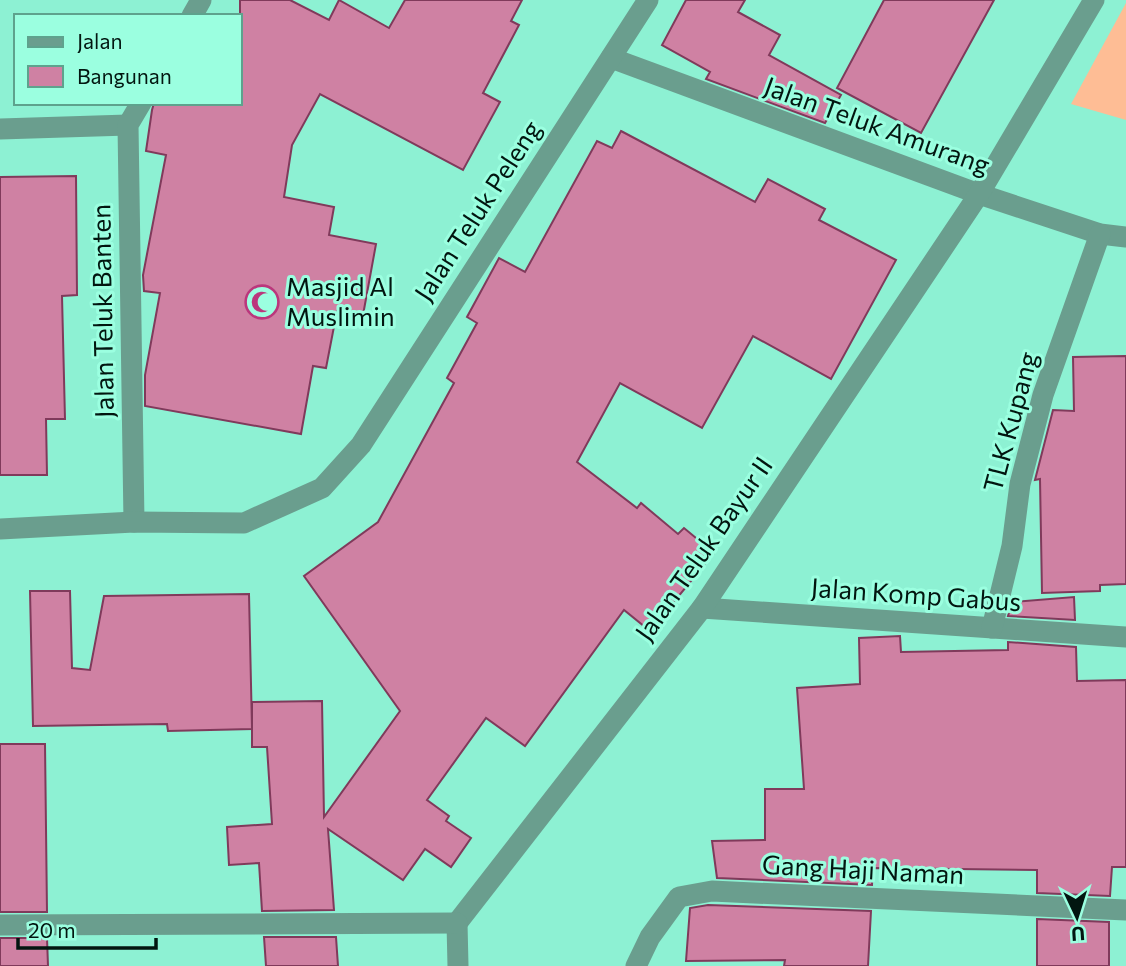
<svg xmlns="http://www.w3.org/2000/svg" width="1126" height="966" font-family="Commissioner,sans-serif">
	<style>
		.green { fill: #febd95 }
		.building { fill: #cf81a3; stroke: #803a5b; stroke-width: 2 }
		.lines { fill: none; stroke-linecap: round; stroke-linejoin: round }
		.street { stroke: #6a9e8e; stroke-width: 21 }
		.labels { text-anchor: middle; stroke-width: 6; stroke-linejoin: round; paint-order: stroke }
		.street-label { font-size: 26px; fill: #021610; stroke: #9bffe0 }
		.poi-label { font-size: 26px; fill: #021610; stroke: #9bffe0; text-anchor: start }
	</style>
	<rect width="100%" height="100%" fill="#8df1d3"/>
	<path class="green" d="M1126,3v117l-55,-16z"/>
	<g class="building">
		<path d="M240,0h50l39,20 10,-20 50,28 16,-28h117l-11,21 8,4 -36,68 17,9 -37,68 -143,-76 -28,51 -8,52 50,10 -5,28 47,9 -13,71 -26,-4 -11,57 -13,-2 -12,68 -156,-28v-31l15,-82 -16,-2 -1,-16 23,-120 -20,-4 6,-41 2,-7h86z"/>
		<path d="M686,0h59l-7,12 42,23 -11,20 72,40 -16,28 -119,-44 4,-7 -48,-27z"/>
		<path d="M884,0h110l-73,133 -84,-45z"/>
		<path d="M621,131l134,71 13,-23 57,30 -6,11 77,40 -65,119 -78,-43 -51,92 -82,-45 -43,79 60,46 4,-5 37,31 6,-6 30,25 -64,78 -26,-21 -99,136 -39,-28 -59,82 22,16 -3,5 25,17 -20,29 -26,-18 -22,31 -75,-51 6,81 -72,1 -3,-48 -30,2 -2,-38 45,-3 -5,-77h-15v-45l70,-1 2,116 76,-106 -96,-135 74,-54 76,-139 -7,-5 30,-55 -10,-6 32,-59 26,14 72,-131 15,7z"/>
		<path d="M76,176l1,119 -15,1 3,123h-19l1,56h-47v-298z"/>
		<path d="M1126,356v228l-26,1v6l-58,2 -2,-114 -5,1 18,-70 21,1 -1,-54z"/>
		<path d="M30,591h40l2,77 18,2 14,-74 145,-2 3,135 -84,2 -1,-7 -134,2z"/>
		<path d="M1074,597l1,23 -67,-4 4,-14z"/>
		<path d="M900,636l1,16 107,-2v-8l68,5 1,34 49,-1v187h-14l-2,29 -73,-3v-23l-164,-2 -1,17 -155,-7 -5,-37 53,-1v-51h39l-7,-101 63,-4 -1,-46z"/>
		<path d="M0,744h45l2,168h-47z"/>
		<path d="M708,905l163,6 -3,55h-84l1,-6 -99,1 4,-53z"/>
		<path d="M1037,919l72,3v44h-72z"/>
		<path d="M264,937h72l2,29h-72z"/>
		<path d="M0,938h47l1,28h-48z"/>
	</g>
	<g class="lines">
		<g class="street">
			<path d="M192,16l9,-16"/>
			<path d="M611,58l368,136 121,40 26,3"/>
			<path d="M0,129l128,-4"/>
			<path d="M134,522l-6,-397 13,-22"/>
			<path d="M0,529l134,-7 110,1 78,-35 39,-43 287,-445"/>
			<path d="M702,608l424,29"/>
			<path d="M992,628l20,-82 8,-62 23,-89 57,-161"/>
			<path d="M457,923l245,-315 277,-414 115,-194"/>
			<path d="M457,923l1,43"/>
			<path d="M0,925l457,-2"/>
			<path d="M636,966l14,-29 29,-40 33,-6 414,19"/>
		</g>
	</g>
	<defs>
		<symbol id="mosque-ring" viewBox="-11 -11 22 22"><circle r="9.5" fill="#9bffe0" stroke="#bb377c" stroke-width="1.5"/><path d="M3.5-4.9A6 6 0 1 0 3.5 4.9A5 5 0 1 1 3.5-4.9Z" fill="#bb377c"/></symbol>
	</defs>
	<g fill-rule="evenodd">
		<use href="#mosque-ring" x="243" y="283" width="38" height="38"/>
	</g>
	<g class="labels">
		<g class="street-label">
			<text transform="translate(877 126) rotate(20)" y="9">Jalan Teluk Amurang</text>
			<text transform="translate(478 211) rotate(-57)" y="9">Jalan Teluk Peleng</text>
			<text transform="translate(103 311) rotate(-91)" y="9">Jalan Teluk Banten</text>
			<text transform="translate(1011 422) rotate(-75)" y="9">TLK Kupang</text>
			<text transform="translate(704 549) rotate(-55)" y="9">Jalan Teluk Bayur II</text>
			<text transform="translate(916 595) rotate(4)" y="9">Jalan Komp Gabus</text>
			<text transform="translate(863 870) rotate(3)" y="9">Gang Haji Naman</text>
		</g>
		<g class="poi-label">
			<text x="286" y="296">Masjid Al<tspan x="286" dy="30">Muslimin</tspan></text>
		</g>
	</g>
	<rect x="14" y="14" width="228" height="91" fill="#9bffe0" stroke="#5ea28d" stroke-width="2"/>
	<rect x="28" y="37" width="35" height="10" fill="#6a9e8e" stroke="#5ea28d" stroke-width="2"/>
	<text x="77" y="49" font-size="21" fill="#021610">Jalan</text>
	<rect x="28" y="66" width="35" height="21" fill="#cf81a3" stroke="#5ea28d" stroke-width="2"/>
	<text x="77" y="84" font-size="21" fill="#021610">Bangunan</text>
	<g transform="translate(1077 917) rotate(176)" stroke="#9bffe0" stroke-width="5" paint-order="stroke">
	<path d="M0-5L12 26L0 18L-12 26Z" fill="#021610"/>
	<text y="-10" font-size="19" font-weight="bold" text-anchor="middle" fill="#021610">U</text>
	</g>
	<path d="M18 938v10h138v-10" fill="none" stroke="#021610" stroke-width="3.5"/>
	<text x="28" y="938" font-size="21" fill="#021610" stroke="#9bffe0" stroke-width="5" paint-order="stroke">20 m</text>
</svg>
